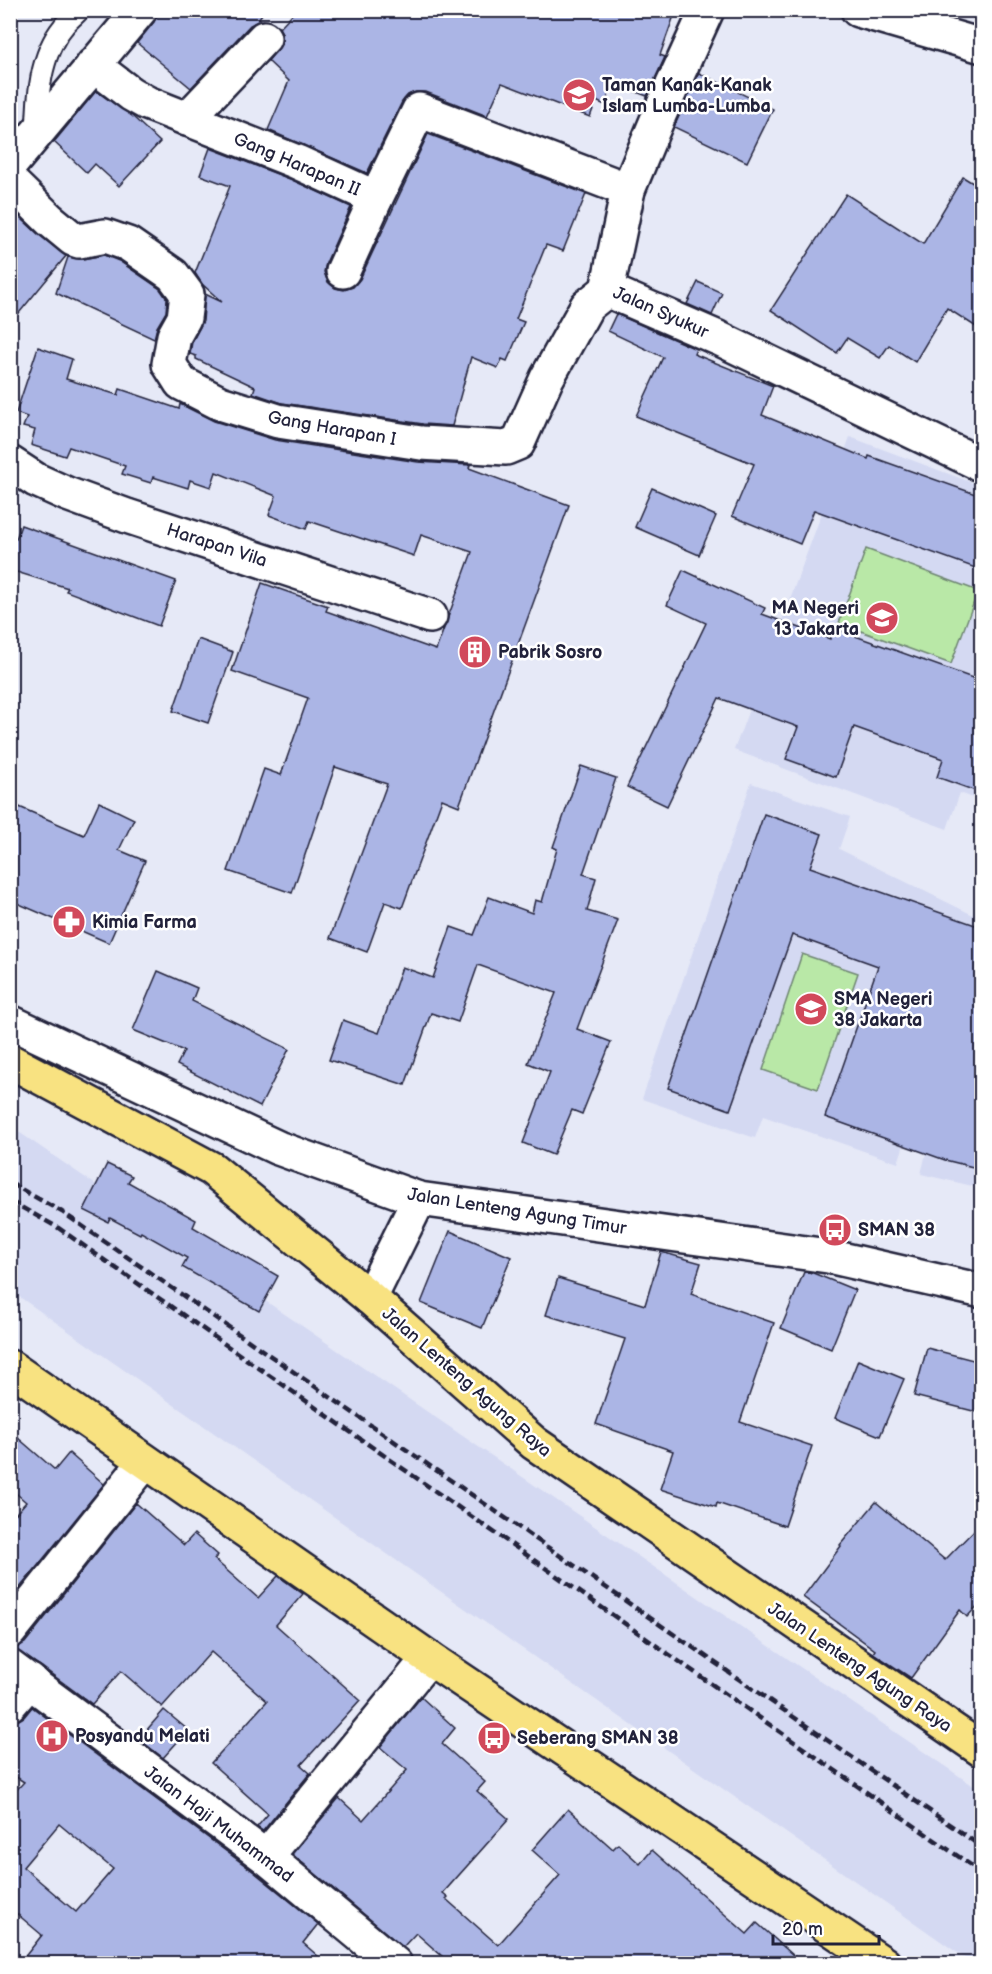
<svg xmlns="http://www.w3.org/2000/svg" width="992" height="1974" font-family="'Balsamiq Sans',sans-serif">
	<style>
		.built { fill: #d4d9f2 }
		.green { fill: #b9e8a7; stroke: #6e8571; stroke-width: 1.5 }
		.building { fill: #abb5e5; stroke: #22223b; stroke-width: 1.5; fill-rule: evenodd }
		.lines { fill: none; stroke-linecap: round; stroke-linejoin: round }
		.lane-casing { stroke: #22223b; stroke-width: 24 }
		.street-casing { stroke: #22223b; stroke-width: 38 }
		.secondary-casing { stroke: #22223b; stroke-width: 38 }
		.primary-casing { stroke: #22223b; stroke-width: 38 }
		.lane { stroke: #fff; stroke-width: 20 }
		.street { stroke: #fff; stroke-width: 33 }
		.secondary { stroke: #fff; stroke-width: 33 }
		.primary { stroke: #f8e281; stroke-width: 33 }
		.rail { stroke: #22223b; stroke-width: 4.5; stroke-dasharray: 9 4.5; stroke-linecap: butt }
		.labels { text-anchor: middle; stroke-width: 5; stroke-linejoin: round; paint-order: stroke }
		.poi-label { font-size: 18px; font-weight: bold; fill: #22223b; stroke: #fff; text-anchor: start }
		.street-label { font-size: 18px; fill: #22223b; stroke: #fff }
	</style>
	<rect width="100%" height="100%" fill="#e6e9f7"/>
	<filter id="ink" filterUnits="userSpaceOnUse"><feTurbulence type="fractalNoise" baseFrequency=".0167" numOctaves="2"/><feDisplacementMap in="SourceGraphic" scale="12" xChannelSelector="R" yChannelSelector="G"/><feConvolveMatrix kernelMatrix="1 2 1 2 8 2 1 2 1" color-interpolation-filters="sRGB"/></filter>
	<g filter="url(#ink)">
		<g class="built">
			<path d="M850,437l131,49v315l-21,-8 -13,36 -213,-79z"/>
			<path d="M751,783l99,34 -11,32 140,69 -81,245 -135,-47 -8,22 -113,-39z"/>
			<path d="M981,927v261l-60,-14z"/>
			<path d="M10,1126l971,665v172h-9l-961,-672z"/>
		</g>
		<g class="green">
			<path d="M866,549l112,42 -27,73 -112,-41z"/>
			<path d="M802,954l56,19 -40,116 -55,-19z"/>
		</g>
		<g class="building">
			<path d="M158,10h107l-6,8 2,2 -11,5 -59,63 -54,-45 17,-21z"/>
			<path d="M296,10h380l-16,45 5,2 -18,39 -34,-13 -8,22 -9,-4 -6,16 -88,-34 -15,33 -61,-24h-10l-8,3 -6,7 -35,71 -99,-43 21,-49 -21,-20 14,-18v-10l-3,-5z"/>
			<path d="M699,73l74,36 -26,53 -73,-35z"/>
			<path d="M96,91l36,25 28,26 -41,44 -24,-22 -8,9 -33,-31z"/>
			<path d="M428,134l158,60 -23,57 -17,-6 -30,74 8,3 -17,39 -5,-2 -4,9 -27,-11 -19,69 -29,-2 -141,-21 -29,-10 2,-6 -59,-28v-3l-6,-2 2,-12 11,-21 2,-27 17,8 -20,-18 -7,-11 35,-87 -30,-11 10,-27 80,31 61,28 -25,56 -2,9 4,10 7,6 9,2 9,-3 7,-8z"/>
			<path d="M963,177l18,11v142l-34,-22 -32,54 -26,-17 -9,13 -33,-20 -10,15 -66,-43 75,-116 77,50z"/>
			<path d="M10,208l28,26 28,22 -56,68z"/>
			<path d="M104,255l15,6 41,28 7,10 -1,13 -9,15 -3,12 -98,-46 12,-36 14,2z"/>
			<path d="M698,282l24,11 -10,22 -25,-11z"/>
			<path d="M616,314l80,35 -2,5 79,32 -11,29 106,44 1,-3 112,40v74l-167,-60 -14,34 -68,-28 22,-52 -118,-48 27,-59 -55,-26z"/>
			<path d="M38,347l34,12 -6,20 52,16 2,-6 59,20 1,-5 34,17 61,19 143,22 52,3 -1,3 100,37 -110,301 -17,-7 -40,109 -17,-6 -18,50 -37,-14 57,-154 -52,-17 -43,126 -64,-22 36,-102 17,6 27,-77 -76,-27 30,-88 66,23 -2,5 110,39 36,-98 -51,-17 -7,21 -105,-35 -3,8 -37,-14 7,-19 -60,-24 -5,15 -21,-7 -2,8 -35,-11 -2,6 -29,-9 3,-8 -56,-19 -4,9 -34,-11 4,-15 -12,-3 4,-10 -11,-4z"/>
			<path d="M652,488l64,28 -17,39 -64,-28z"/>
			<path d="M21,525l155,56 -17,45 -93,-35 2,-3 -58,-18v-33l6,2z"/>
			<path d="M683,570l82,38 -3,6 68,25 3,-11 148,53v112l-44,-16 6,-18 -89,-32 -18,50 -50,-18 12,-32 -79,-29 -52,108 -40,-19 79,-164 -39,-18z"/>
			<path d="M198,639l35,13 -25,71 -35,-12z"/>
			<path d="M581,766l35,12 -33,96 13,4 -9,33 31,9 -41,109 34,13 -29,72 -10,-4 -19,45 -30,-12 27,-71 -22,-9 28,-70 -78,-28 -20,57 -27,-9 -26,72 -76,-25 14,-40 36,13 23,-66 31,11 18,-51 23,8 15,-38 43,16 3,-13 7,2 15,-53 -4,-2z"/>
			<path d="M99,802l35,17 -15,31 26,11 -36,82 -99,-43v-97l74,32z"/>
			<path d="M764,814l58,20 -12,33 171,60v242l-36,-9 -120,-43 53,-151 -86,-31 -62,175 -62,-22z"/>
			<path d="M158,971l39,17 -5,13 97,48 -29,58 -83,-42 7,-14 -51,-21z"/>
			<path d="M107,1164l25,12 -4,6 68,38 -3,7 85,49 -19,35 -77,-44 5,-9 -46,-26 -1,2 -30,-16 -2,4 -24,-12z"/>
			<path d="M450,1231l61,26 -29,71 -61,-25z"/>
			<path d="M661,1252l40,11 -10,31 83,29 -34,99 72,24 -27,80 -68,-23 -1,4 -56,-18 13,-38 -77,-27 29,-85 -79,-24 12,-37 87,27z"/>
			<path d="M804,1272l9,1 42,17 -24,59 -50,-21z"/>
			<path d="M927,1348l54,14v51l-67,-17z"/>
			<path d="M858,1360l46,19 -24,57 -45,-18z"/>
			<path d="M10,1431l45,39 14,-17 35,31 -94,116v-80l16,-18 -16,-14z"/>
			<path d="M876,1502l69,58 36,-37v79l-14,15 -7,-7 -49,68 -38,-25 2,-3 -72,-53 38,-51 -1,-1z"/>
			<path d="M136,1503l48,42 10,-11 24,21 -4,4 44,39 20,-22 25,18 -27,31 84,75 -59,65 9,8 -47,58 -6,-4 11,-13 -57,-51 56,-62 -56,-49 -49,55 -41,-36 -29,33 -50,-37 -28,-18 11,-6z"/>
			<path d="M421,1697l34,31 -13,16 43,38 -8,9 32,28 -66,74 5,4 -2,2 52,46 62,-70 -28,-25 36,-41 45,40 5,-5 22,20 12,-14 95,84 10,-11 46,41h-352l-35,-31 -13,14 -111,-93 47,-56 24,22 44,-50 -27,-23z"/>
			<path d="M32,1707l222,165 64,52 -15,19 24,21h-308l23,-29 -32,-27v-111l14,-15 -14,-9v-51l7,-1 7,-4zM59,1824l54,45 -37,43 -53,-45z"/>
			<path d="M164,1710l24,20 -25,28 -24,-19z"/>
		</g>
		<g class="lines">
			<defs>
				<path id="lane" d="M37,132c0,-34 3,-77 26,-105 4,-6 11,-11 16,-17"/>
				<g id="street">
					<path d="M858,10l124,36"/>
					<path d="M93,65l38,29 16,9 150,59 79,36 43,-88 209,80"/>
					<path d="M187,119l77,-81"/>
					<path d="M10,165l130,-155"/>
					<path d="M10,181l40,39 23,19 6,2 26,-5 23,8 45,31 14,19 -3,24 -10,18 -5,28 12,19 39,20 58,18 143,22 85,5 12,-5 29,-65 40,-72 20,-16"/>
					<path d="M343,271l33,-73"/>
					<path d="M607,290l111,48 264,127"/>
					<path d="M607,290l21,-100 32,-77 47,-103"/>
					<path d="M10,463l26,17 31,14 60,22 303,100"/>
					<path d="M370,1298l49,-99"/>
					<path d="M10,1631l135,-169"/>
					<path d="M10,1667l256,190 129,107"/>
					<path d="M10,1704l20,-23"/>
					<path d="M266,1857l163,-199"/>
				</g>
				<path id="secondary" d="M10,1022l268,126 141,51 409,57 154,35"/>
				<g id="primary">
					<path d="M10,1061l202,108 158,129 164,145 448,307"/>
					<path d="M10,1367l419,291 455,306"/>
				</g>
			</defs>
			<use href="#lane" class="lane-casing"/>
			<use href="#street" class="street-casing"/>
			<use href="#secondary" class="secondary-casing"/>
			<use href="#primary" class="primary-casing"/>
			<use href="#lane" class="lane"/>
			<use href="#street" class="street"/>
			<use href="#secondary" class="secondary"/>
			<use href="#primary" class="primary"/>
			<g class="rail">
				<path d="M10,1183l52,29 920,635"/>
				<path d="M10,1201l47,26 925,646"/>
			</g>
		</g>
	</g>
	<defs>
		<symbol id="school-disc" viewBox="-11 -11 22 22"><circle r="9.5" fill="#d1495b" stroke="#fff"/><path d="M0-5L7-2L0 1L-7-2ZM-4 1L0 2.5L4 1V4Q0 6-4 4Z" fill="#fff"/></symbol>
		<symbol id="building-disc" viewBox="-11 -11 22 22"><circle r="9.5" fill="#d1495b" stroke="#fff"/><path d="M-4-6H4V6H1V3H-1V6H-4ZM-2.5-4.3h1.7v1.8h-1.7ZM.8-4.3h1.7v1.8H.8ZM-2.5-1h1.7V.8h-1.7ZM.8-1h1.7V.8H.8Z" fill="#fff"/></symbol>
		<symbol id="pharmacy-disc" viewBox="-11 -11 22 22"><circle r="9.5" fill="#d1495b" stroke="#fff"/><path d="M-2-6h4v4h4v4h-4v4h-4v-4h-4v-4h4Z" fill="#fff"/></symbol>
		<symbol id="bus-disc" viewBox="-11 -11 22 22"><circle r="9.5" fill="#d1495b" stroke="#fff"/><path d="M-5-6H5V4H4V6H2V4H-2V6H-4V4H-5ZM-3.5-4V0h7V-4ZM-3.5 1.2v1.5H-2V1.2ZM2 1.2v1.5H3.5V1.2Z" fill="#fff"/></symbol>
		<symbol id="hospital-disc" viewBox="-11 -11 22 22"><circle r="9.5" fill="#d1495b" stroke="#fff"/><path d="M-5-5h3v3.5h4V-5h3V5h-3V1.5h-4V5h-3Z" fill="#fff"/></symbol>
	</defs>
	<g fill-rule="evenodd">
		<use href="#school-disc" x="560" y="76" width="38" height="38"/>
		<use href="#school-disc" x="863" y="599" width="38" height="38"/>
		<use href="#building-disc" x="456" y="633" width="38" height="38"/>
		<use href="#pharmacy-disc" x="50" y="903" width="38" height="38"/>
		<use href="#school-disc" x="792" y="990" width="38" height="38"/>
		<use href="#bus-disc" x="816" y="1211" width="38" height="38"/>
		<use href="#hospital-disc" x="33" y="1717" width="38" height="38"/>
		<use href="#bus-disc" x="475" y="1719" width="38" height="38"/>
	</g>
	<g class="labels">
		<g class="poi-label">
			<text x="602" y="91">Taman Kanak-Kanak<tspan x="602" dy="21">Islam Lumba-Lumba</tspan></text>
			<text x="859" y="614" text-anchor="end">MA Negeri<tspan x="859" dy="21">13 Jakarta</tspan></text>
			<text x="498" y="658">Pabrik Sosro</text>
			<text x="92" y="928">Kimia Farma</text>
			<text x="834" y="1005">SMA Negeri<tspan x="834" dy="21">38 Jakarta</tspan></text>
			<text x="858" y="1236">SMAN 38</text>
			<text x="75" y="1742">Posyandu Melati</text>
			<text x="517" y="1744">Seberang SMAN 38</text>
		</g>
		<g class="street-label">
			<text transform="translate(297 164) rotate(23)" y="6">Gang Harapan II</text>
			<text transform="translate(661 312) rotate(24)" y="6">Jalan Syukur</text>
			<text transform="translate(332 428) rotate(10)" y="6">Gang Harapan I</text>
			<text transform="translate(217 545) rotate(18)" y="6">Harapan Vila</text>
			<text transform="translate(517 1211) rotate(9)" y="6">Jalan Lenteng Agung Timur</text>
			<text transform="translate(467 1382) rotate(41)" y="6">Jalan Lenteng Agung Raya</text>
			<text transform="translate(860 1667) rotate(34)" y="6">Jalan Lenteng Agung Raya</text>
			<text transform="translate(219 1824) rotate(37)" y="6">Jalan Haji Muhammad</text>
		</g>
	</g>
	<rect width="992" height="1974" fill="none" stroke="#fff" stroke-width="36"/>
	<rect x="18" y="18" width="956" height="1938" fill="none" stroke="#22223b" stroke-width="2" filter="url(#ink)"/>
	<path d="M773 1935v9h106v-9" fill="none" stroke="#22223b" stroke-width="3"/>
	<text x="782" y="1935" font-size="18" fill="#22223b" stroke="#ffffff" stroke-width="4.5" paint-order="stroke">20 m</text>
</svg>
